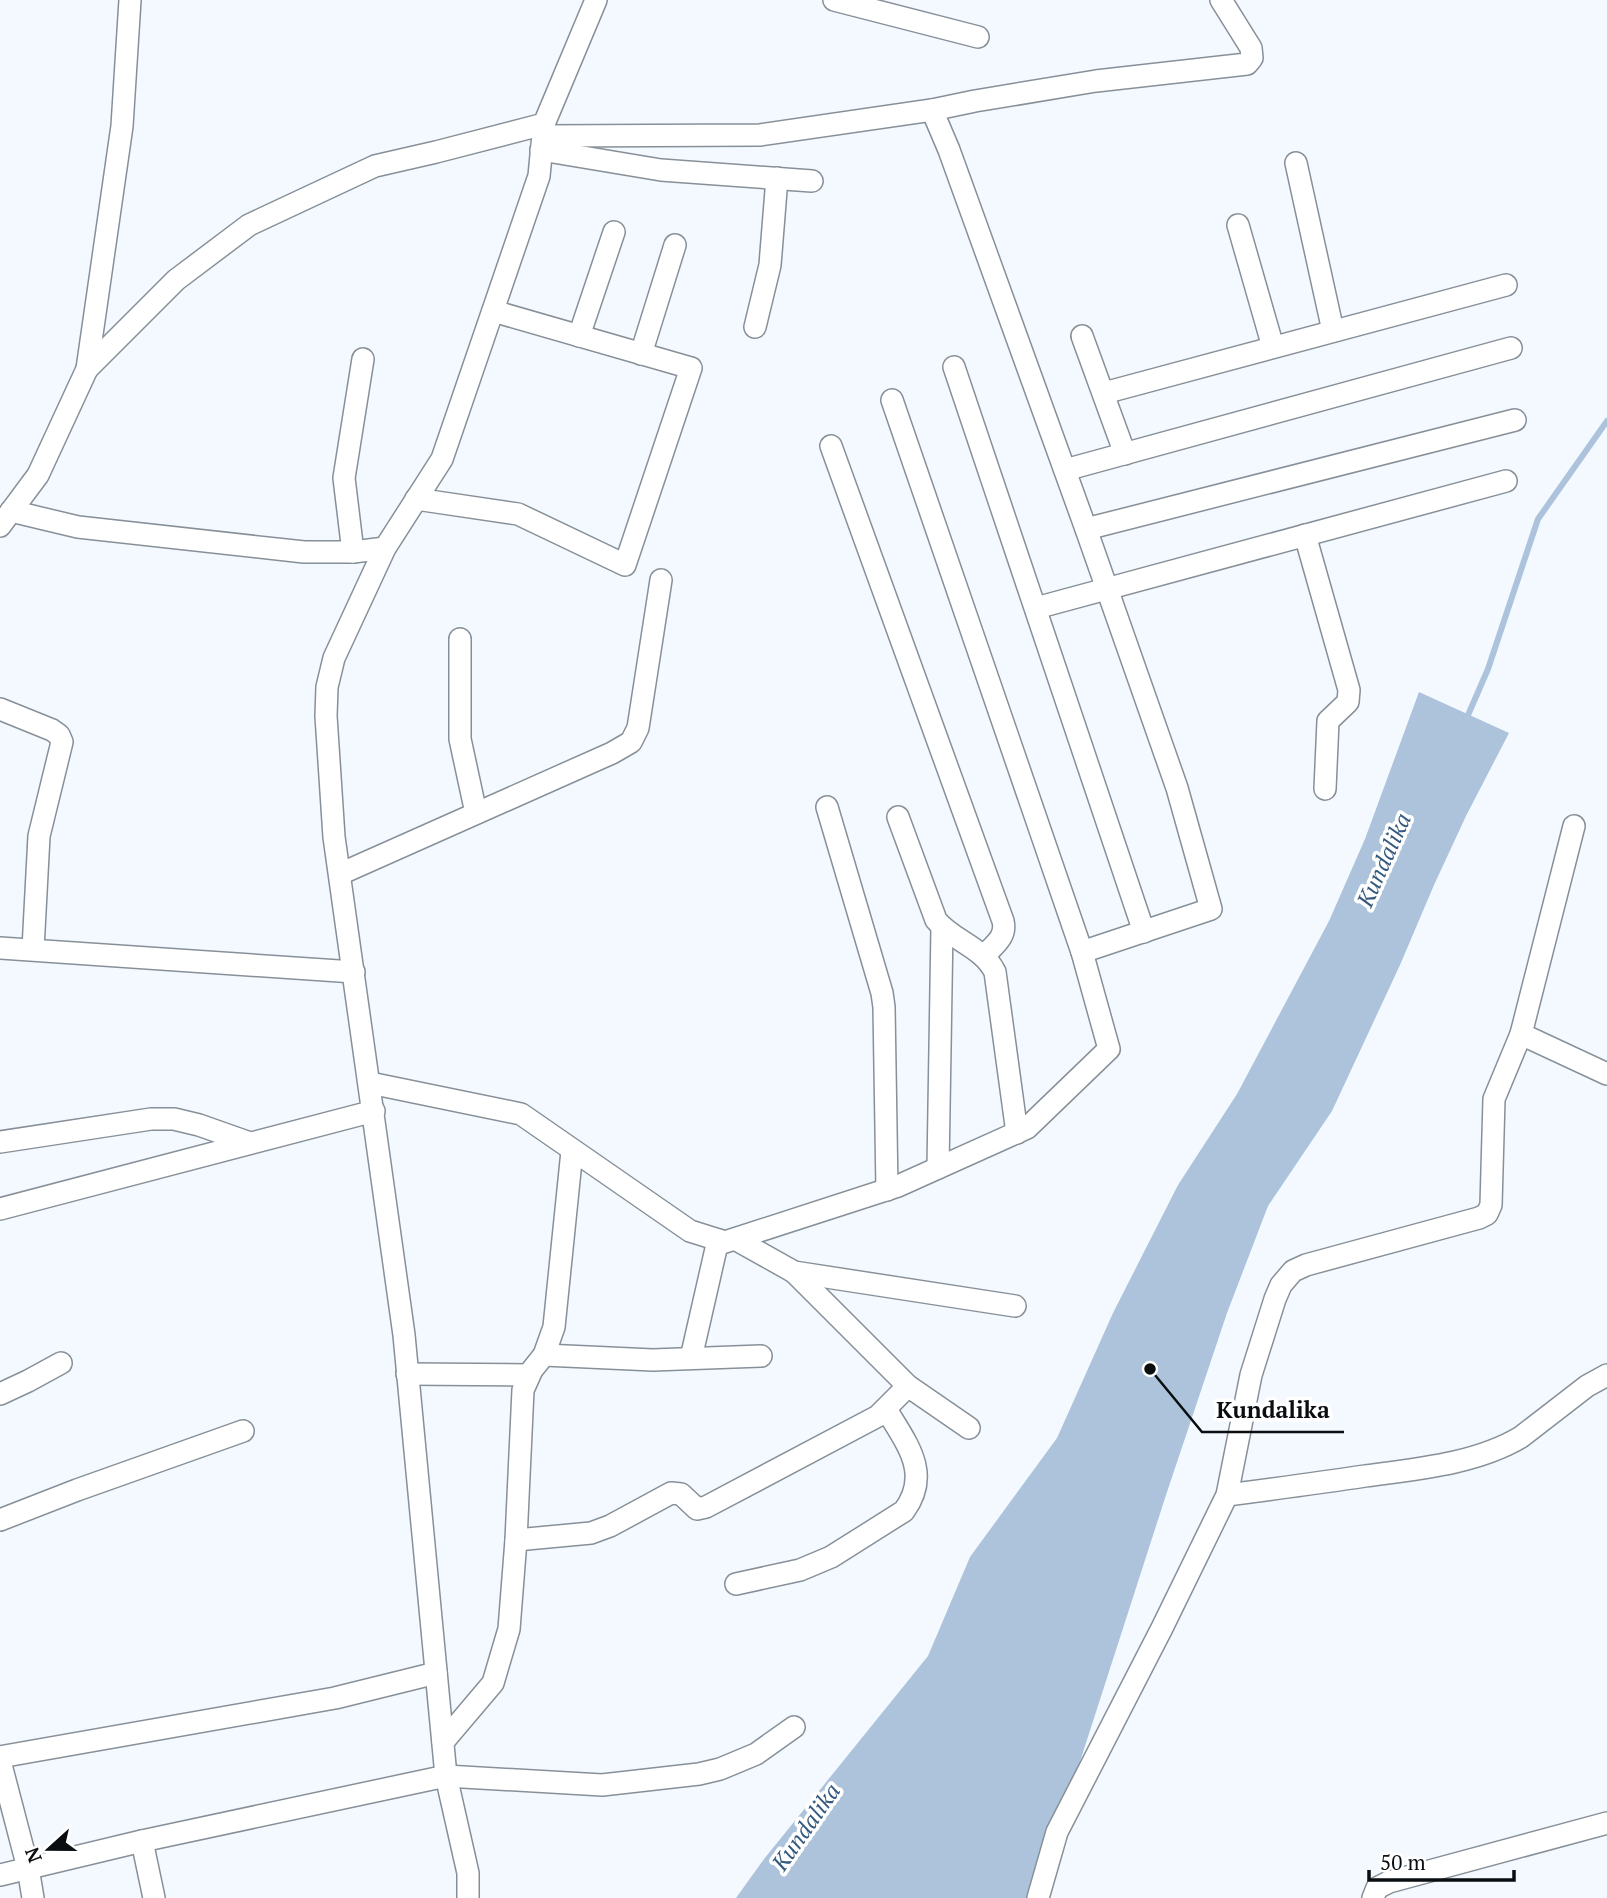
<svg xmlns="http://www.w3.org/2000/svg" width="1607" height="1898" font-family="'PT Serif',serif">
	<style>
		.water { fill: #acc3db }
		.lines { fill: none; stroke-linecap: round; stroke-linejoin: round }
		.stream { stroke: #acc3db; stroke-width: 6 }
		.minor-casing { stroke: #879098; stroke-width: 24 }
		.minor { stroke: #fff; stroke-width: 21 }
		.labels { text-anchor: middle; stroke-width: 7; stroke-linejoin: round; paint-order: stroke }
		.water-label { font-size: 23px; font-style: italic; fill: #365a7e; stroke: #fff }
		.leader { fill: none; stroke: #0a0e10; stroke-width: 2.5 }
		.callout-dot { fill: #0a0e10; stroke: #fff; stroke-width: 2.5 }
		.callout-label { font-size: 23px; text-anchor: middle; font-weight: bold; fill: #0a0e10; stroke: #fff; stroke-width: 7; stroke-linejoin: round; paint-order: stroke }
	</style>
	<rect width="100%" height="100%" fill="#f3f9ff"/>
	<path class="water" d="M1419,692l90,41 -43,83 -32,69 -34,80 -68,146 -64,95 -41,107 -61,182 -130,403h-300l28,-39 164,-203 42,-99 87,-119 56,-125 65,-128 59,-91 92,-173 36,-82z"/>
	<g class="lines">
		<path class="stream" d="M1465,722l23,-53 50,-150 69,-98"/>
		<defs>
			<g id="minor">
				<path d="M834,0l144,37"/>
				<path d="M543,136l217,-1 172,-25 43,-9 121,-20 151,-17 5,-6 -1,-10 -30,-48"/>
				<path d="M541,150l120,20 151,11"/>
				<path d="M1296,163l37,168"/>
				<path d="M1238,225l35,122"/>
				<path d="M755,327l15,-62 7,-87"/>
				<path d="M579,336l35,-104"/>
				<path d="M1082,336l43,118"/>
				<path d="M641,354l34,-109"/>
				<path d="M954,367l190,565"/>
				<path d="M87,369l89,-89 73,-55 126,-59 61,-14 108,-28 52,-124"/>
				<path d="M1104,393l402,-108"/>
				<path d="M892,400l190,552"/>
				<path d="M831,446l172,475c4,16 -9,24 -19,35"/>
				<path d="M1065,470l446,-122"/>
				<path d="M416,499l102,15 107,51 66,-197 -198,-57"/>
				<path d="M11,511l67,16 226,25h49l32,-4"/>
				<path d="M0,526l38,-51 49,-106 35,-243 8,-126"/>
				<path d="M1086,529l429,-109"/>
				<path d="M1305,535l44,155 -1,12 -20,19 -3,68"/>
				<path d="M353,552l-9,-74 19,-119"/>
				<path d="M1036,608l470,-127"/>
				<path d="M460,639v100l16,74"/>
				<path d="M0,709l52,21 7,5 3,7 -23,94 -6,113"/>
				<path d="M827,807l55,186 2,14 3,183"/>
				<path d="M898,817l38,103c17,21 47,27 59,52l22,161"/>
				<path d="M340,874l272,-121 19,-11 7,-14 23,-148"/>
				<path d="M0,948l354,24"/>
				<path d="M1521,1034l86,40"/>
				<path d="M370,1083l151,31 169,117 35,11 173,-56 129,-58 82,-79 -27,-97 129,-43 -34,-121 -91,-259 -137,-379 -17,-40"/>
				<path d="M0,1142l151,-23h23l25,6 51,18"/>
				<path d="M938,1168l4,-241"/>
				<path d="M0,1209l374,-98"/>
				<path d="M735,1239l59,33 221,34"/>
				<path d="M794,1272l114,114 61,42"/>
				<path d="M544,1355l109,5 108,-4"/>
				<path d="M691,1358l27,-118"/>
				<path d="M407,1374l122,1"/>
				<path d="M0,1394l28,-13 33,-18"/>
				<path d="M1227,1495c46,-6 92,-12 138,-19 51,-7 111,-12 156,-39l66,-51 20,-11"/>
				<path d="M0,1520l77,-30 166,-59"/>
				<path d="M516,1540l75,-7 19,-7 61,-33 10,1 16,15 9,-2 172,-91 30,-30"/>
				<path d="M736,1584l64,-14 31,-13 73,-46c28,-38 2,-68 -18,-102"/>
				<path d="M443,1742l50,-59 16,-54 7,-89 7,-150 9,-20 12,-15 10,-28 18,-176"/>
				<path d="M0,1757l335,-59 101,-25"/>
				<path d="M0,1761l28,107 5,30"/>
				<path d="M142,1841l12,57"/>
				<path d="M0,1875l142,-34 304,-65 156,9 97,-11 21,-5 36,-15 38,-27"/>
				<path d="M468,1898v-25l-22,-97 -42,-441 -70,-498 -8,-121 1,-29 7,-29 51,-110 57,-89 97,-283 5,-52"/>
				<path d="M1038,1898l19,-66 105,-204 65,-133 24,-120 24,-76 6,-14 12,-14 13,-6 173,-47 8,-4 4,-9 3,-106 27,-65 53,-208"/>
				<path d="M1373,1898l4,-10 12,-6 218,-59"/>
			</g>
		</defs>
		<use href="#minor" class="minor-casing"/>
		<use href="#minor" class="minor"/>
	</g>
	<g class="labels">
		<g class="water-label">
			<text transform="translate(1384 860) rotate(-66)" y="8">Kundalika</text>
			<text transform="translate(806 1827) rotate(-55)" y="8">Kundalika</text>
		</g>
	</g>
	<path class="leader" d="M1150 1369L1202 1432H1344"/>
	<circle class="callout-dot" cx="1150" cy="1369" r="7"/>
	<g class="callout-label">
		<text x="1273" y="1418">Kundalika</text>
	</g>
	<g transform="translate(49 1849) rotate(249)" stroke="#ffffff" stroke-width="5" paint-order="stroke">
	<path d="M0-5L12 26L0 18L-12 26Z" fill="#0a0e10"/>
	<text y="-10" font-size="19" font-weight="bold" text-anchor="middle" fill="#0a0e10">N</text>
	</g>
	<path d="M1369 1870v10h145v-10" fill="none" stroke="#0a0e10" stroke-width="3.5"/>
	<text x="1380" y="1870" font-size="21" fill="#0a0e10" stroke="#ffffff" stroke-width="5" paint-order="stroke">50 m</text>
</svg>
